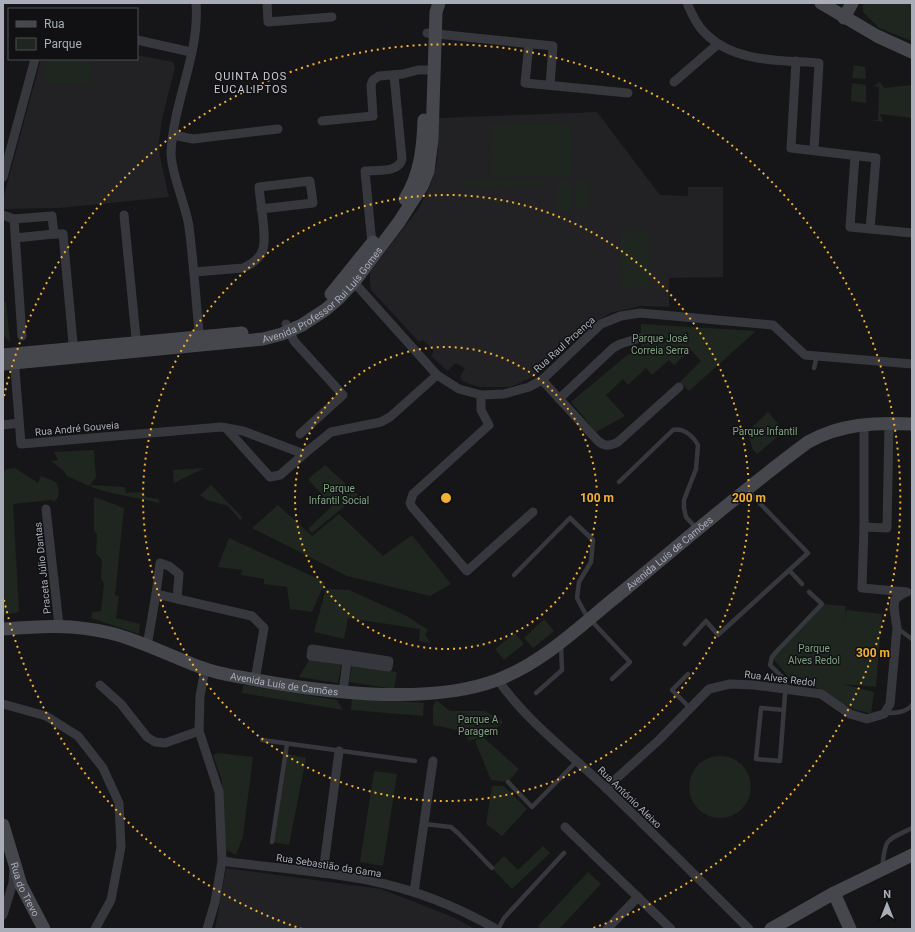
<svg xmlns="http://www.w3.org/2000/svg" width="915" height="932" font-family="Roboto,sans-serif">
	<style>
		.built { fill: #222225 }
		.green { fill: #1e261f }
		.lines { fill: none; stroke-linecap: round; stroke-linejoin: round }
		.lane { stroke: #37383d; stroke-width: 4.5 }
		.street { stroke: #37383d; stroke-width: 9 }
		.secondary { stroke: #45474d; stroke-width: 13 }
		.ring { fill: none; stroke: #f2b134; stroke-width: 2; stroke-dasharray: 2 4 }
		.labels { text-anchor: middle; stroke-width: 3; stroke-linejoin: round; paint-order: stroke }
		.street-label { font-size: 10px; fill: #a8adb8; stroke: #111113 }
		.park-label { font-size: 10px; fill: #7fa381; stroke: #111113 }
		.neighbourhood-label { font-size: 11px; letter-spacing: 1px; fill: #c9ccd4; stroke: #111113 }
		.centre { fill: #f2b134; stroke: #111113; stroke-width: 2 }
		.ring-label { font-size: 12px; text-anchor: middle; font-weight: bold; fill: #f2b134; stroke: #111113; stroke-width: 3; stroke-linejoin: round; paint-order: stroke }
	</style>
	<rect width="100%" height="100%" fill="#161618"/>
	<g class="built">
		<path d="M137,55l36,7 2,5 -13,52 -3,23 1,15 9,40 -110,11 -56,1v-10l38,-140h96z"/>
		<path d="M597,112l63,83 28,1v-9h35v90l-54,1v29l-28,-1 -31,7 -13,8 -64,56 -13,6 -10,4h-31l-17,-6 -2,-4 5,-9 -10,-5 -7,8 -4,-3 -13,-12 3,-5 -11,-11 -4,2 -47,-51 -2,-6v-13l49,-64 11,-22 7,-24 2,-44z"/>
		<path d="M226,868l155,21 72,28 22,12h-260z"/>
	</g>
	<g class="green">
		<path d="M863,3h49v38l-33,-13 -16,-16z"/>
		<path d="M46,59h46l-2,26 -46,-3z"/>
		<path d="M854,65l11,2 1,12 -14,-1z"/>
		<path d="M880,82l4,6 28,-3v33l-32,-4 3,8 -12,-2h7l1,-33 -6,-1z"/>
		<path d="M852,83l14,2v18l-15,-2z"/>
		<path d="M571,123l1,52 -82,2 -1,-52z"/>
		<path d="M546,179v7l-80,1v-7z"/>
		<rect x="558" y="182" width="14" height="28"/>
		<path d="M575,182h14v27h-13z"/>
		<path d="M648,230l1,58h-27l-2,-57z"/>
		<path d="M6,301l4,41 -7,-7v-33z"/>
		<path d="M641,324l115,7 -67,60 -9,-9 21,-21 -10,-11 -17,15 -5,-5 -17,15 -6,-7 -18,17 -5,-6 -17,16 19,21 -29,16 -25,-30 55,-46 15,-8z"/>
		<path d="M768,412l12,14 1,8 -24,20 -4,-4 -5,-16 5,-8z"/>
		<path d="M94,450l2,27 -7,9 -22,-10 -3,-5 -13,-10 7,-1 -4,-8z"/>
		<path d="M325,465l33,30 -46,38 -4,-4 24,-23 -24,-27z"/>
		<path d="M15,468l23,15 3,-7 15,6c3,8 5,13 -2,20l-2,-2 -39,4 6,108 -16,3v-142l3,-4z"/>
		<path d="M205,468l-31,15 -1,-13z"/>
		<path d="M91,485l34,2 1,6 18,-1 2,5 12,2 2,4 -53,-11 -16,-5z"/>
		<path d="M211,485l31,32 -1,4 -13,-15 -21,-6 -7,-5z"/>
		<path d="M94,497l30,11 -9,87 4,1 -3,22 24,6 -1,10 -48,-16 1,-6 9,-1 3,-27 -3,-6 1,-18 -6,-7 1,-18 -3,-5z"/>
		<path d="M278,505l34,31 27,-22 44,42 29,-21 39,49 -21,12 -83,-20 -95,-48z"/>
		<path d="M229,538l96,44 -13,30 -22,-3 -3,-22 -23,-3v-5l-23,-4 1,-5 -24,-3z"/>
		<path d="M326,589l23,1 58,26 21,14 -3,5 6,8 -12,-2 1,-12 -72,-11 -4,21 -30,-7z"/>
		<path d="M822,604l24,2 -2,20 2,-16 36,4 -6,73 -33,-3 31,8 -3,22c-8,-3 -17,-4 -24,-8 -23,-10 -30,-24 -57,-27l-18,-22z"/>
		<path d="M544,619l10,12 -21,17 -9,-10z"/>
		<path d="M515,633l9,11 -20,16 -9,-11z"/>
		<path d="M309,660l32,5 -3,18 -39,-6z"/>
		<path d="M352,665l45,7 -3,17 -45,-7z"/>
		<path d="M243,685l94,15 6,10 -101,-17z"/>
		<path d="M352,697l72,6 -1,13 -72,-6z"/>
		<path d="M436,700l14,11h35l18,11 -14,14 -5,2 35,31 -11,13 -17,-2 -16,-39 5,-3 -12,3 -2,-9 -33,-7v-19z"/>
		<path d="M218,753l35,4 -10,79 -7,19 -15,-8 1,-67 -9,-25z"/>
		<path d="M288,754l18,4 -17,87 -17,-3z"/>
		<circle cx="720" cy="787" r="31"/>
		<path d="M374,771l23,3 -14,92 -23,-4z"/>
		<path d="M492,786h12l23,23 -25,27 -16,-12z"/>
		<path d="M543,846l7,7 -38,36 -20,-21 12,-12 14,14z"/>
		<path d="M588,872l13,12 -42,45h-18l-3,-3z"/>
	</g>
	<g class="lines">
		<g class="lane">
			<path d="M814,368l3,-12"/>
			<path d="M619,482l54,-52c10,-3 20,6 25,15l-2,24 -12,31v8l2,9 11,12"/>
			<path d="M790,571l12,13"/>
			<path d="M514,575l56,-57 23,22 -2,22 -12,20 -2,16 9,17 44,47 -18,17"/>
			<path d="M897,628l15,11"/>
			<path d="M685,644l21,-23 12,14 90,-82 -61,-63"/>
			<path d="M688,674l-16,16 18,18"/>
			<path d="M536,693l26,-23 -1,-25"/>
			<path d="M783,710l-22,-2 -5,51 24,2 6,-80 -16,-16 2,-8 4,-5 46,-48 -13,-12"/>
			<path d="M885,713c9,0 21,0 27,-8"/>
			<path d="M262,740l153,21"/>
			<path d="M508,782l24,25 45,-46"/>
			<path d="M424,824l27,3 8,7 33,34"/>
			<path d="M272,842l15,-98"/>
			<path d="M882,868c4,-31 2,-26 30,-40"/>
			<path d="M498,929l6,-11 60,-65"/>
		</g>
		<g class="street">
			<path d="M196,3c4,51 -23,99 -25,150 0,21 15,52 18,74 5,38 7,77 11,115"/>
			<path d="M267,3l1,19 64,-5"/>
			<path d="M687,3c5,11 10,23 19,31 29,29 75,26 113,29l-5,87"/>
			<path d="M427,33l126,13 -3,39"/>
			<path d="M137,40l54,12"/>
			<path d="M529,44l-4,39 103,10"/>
			<path d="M796,61l-5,87 85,10 -6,71"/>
			<path d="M674,82l44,-38"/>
			<path d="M322,121l51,-5 -2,-31 2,-5 6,-4 24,-2 15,-4h16"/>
			<path d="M173,135l20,4 85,-10"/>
			<path d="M855,156l-5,71 62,6"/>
			<path d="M3,177l32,-118"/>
			<path d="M3,215l11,4"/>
			<path d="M124,215l13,133"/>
			<path d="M54,234h9l11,120"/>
			<path d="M15,238l39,-4 -2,-18 -38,3 8,117"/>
			<path d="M372,244l-7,-73c12,-1 34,2 37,-12l-8,-84"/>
			<path d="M194,272l49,-4c9,-4 17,-9 20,-19 4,-13 -3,-47 -4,-62l51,-6 3,22 -52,6"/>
			<path d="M351,279l86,96 22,14 22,6 23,-1 25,-7 13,-7 59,-56 20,-8 19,-3 133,12 32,30 107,9"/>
			<path d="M286,324l8,17 49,54 -43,39"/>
			<path d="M14,357l7,87 200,-17 22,4 61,23 27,-22 50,-10 9,-5 47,-42"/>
			<path d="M542,380l56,61c7,6 12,5 20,1l61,-55"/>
			<path d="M481,395v15l8,15 -76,69 -3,9 2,4 55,64 66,-59"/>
			<path d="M559,399l54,-51 7,-4 20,-6"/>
			<path d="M864,424v103l23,1 2,-105"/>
			<path d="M3,425l16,-2"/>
			<path d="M226,428l44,49 10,-2 24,-21"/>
			<path d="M46,509l13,116"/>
			<path d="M864,527l-2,61 45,4"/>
			<path d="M156,594l4,-31 9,3 10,8 -2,25"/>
			<path d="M147,646l9,-52 96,22 12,12 -9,52"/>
			<path d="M205,669l-5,27 -1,35 20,61 3,69 -7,41 -8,27"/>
			<path d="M498,680c29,42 72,73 109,109 48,46 95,93 142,140"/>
			<path d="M100,685l21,19 26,33 8,5 10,1 34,-12"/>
			<path d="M343,692l4,-31 41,6 1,-6 -77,-12 -1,7 36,5"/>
			<path d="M3,704l43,12 32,20 25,32 16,35 2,44 -10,53 -16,29"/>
			<path d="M606,788l53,-48 50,-51 21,-5 24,1 67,9 29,20 17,5 17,-5 6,-10 7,-76 -3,-20 1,-9 11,-7"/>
			<path d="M565,827l106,102"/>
			<path d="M222,861c50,7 100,10 150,20 43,9 86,26 124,48"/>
			<path d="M323,873l16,-122"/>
			<path d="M414,892l19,-131"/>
			<path d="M3,915l10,-32 1,-15"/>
			<path d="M607,929l31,-32"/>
		</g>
		<g class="secondary">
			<path d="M821,3l56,33 35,16"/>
			<path d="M844,18l8,-15"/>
			<path d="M405,199c15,-24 18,-50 19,-79"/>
			<path d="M331,294l42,-52"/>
			<path d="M3,355l239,-22"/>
			<path id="s1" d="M3,364l260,-25 19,-5 20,-9 23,-15 13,-11 16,-17 45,-60 23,-36 6,-15 4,-32 4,-127 3,-9"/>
			<path id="s2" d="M3,629c38,-3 70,-5 107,4 30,7 64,25 93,35 15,6 32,8 48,11 71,13 177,27 246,1 43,-16 79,-50 114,-79 65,-53 129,-109 197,-159 32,-18 67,-20 104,-18"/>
			<path id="s3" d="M3,825l18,60 23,44"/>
			<path d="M834,893l16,36"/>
			<path d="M771,929l63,-36 78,-38"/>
		</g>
	</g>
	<g class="ring">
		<circle cx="446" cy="498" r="151"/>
		<circle cx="446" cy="498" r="303"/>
		<path d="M302 929A454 454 0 0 1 4 600M4 396A454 454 0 1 1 590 929"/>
	</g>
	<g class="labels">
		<g class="street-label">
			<text dy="4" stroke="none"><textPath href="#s1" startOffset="337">Avenida Professor Rui Luís Gomes</textPath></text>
			<text transform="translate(564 344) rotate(-42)" y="4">Rua Raul Proença</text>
			<text transform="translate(77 428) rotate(-5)" y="4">Rua André Gouveia</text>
			<text dy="4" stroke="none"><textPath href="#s2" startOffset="720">Avenida Luís de Camões</textPath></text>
			<text transform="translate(42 568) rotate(-96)" y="4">Praceta Júlio Dantas</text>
			<text transform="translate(780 678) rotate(7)" y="4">Rua Alves Redol</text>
			<text dy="4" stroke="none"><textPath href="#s2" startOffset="290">Avenida Luís de Camões</textPath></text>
			<text transform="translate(630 797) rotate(44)" y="4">Rua António Aleixo</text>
			<text transform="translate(329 865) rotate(9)" y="4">Rua Sebastião da Gama</text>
			<text dy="4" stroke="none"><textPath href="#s3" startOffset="68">Rua do Trevo</textPath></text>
		</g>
		<g class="park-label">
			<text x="660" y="342">Parque José<tspan x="660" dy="12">Correia Serra</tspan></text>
			<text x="765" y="435">Parque Infantil</text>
			<text x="339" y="492">Parque<tspan x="339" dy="12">Infantil Social</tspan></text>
			<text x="814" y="652">Parque<tspan x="814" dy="12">Alves Redol</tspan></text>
			<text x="478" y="723">Parque A<tspan x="478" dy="12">Paragem</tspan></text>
		</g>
		<g class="neighbourhood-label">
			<text x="251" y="80">QUINTA DOS<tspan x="251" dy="13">EUCALIPTOS</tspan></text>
		</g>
	</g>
	<circle cx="446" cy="498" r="6" class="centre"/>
	<g class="ring-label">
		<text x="597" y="502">100 m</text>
		<text x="749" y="502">200 m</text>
		<text x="873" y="657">300 m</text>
	</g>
	<rect width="915" height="932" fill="none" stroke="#a8adb8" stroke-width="8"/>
	<rect x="8" y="8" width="130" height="52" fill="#111113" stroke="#4d4f55"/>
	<rect x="16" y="21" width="20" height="6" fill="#45474d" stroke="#4d4f55"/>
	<text x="44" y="28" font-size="12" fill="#a8adb8">Rua</text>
	<rect x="16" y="38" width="20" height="12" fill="#1e261f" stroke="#4d4f55"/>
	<text x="44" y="48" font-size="12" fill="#a8adb8">Parque</text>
	<g transform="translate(887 904)" stroke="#111113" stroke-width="3" paint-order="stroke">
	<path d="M0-3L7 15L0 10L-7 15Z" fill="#a8adb8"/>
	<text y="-6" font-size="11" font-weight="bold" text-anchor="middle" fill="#a8adb8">N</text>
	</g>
</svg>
